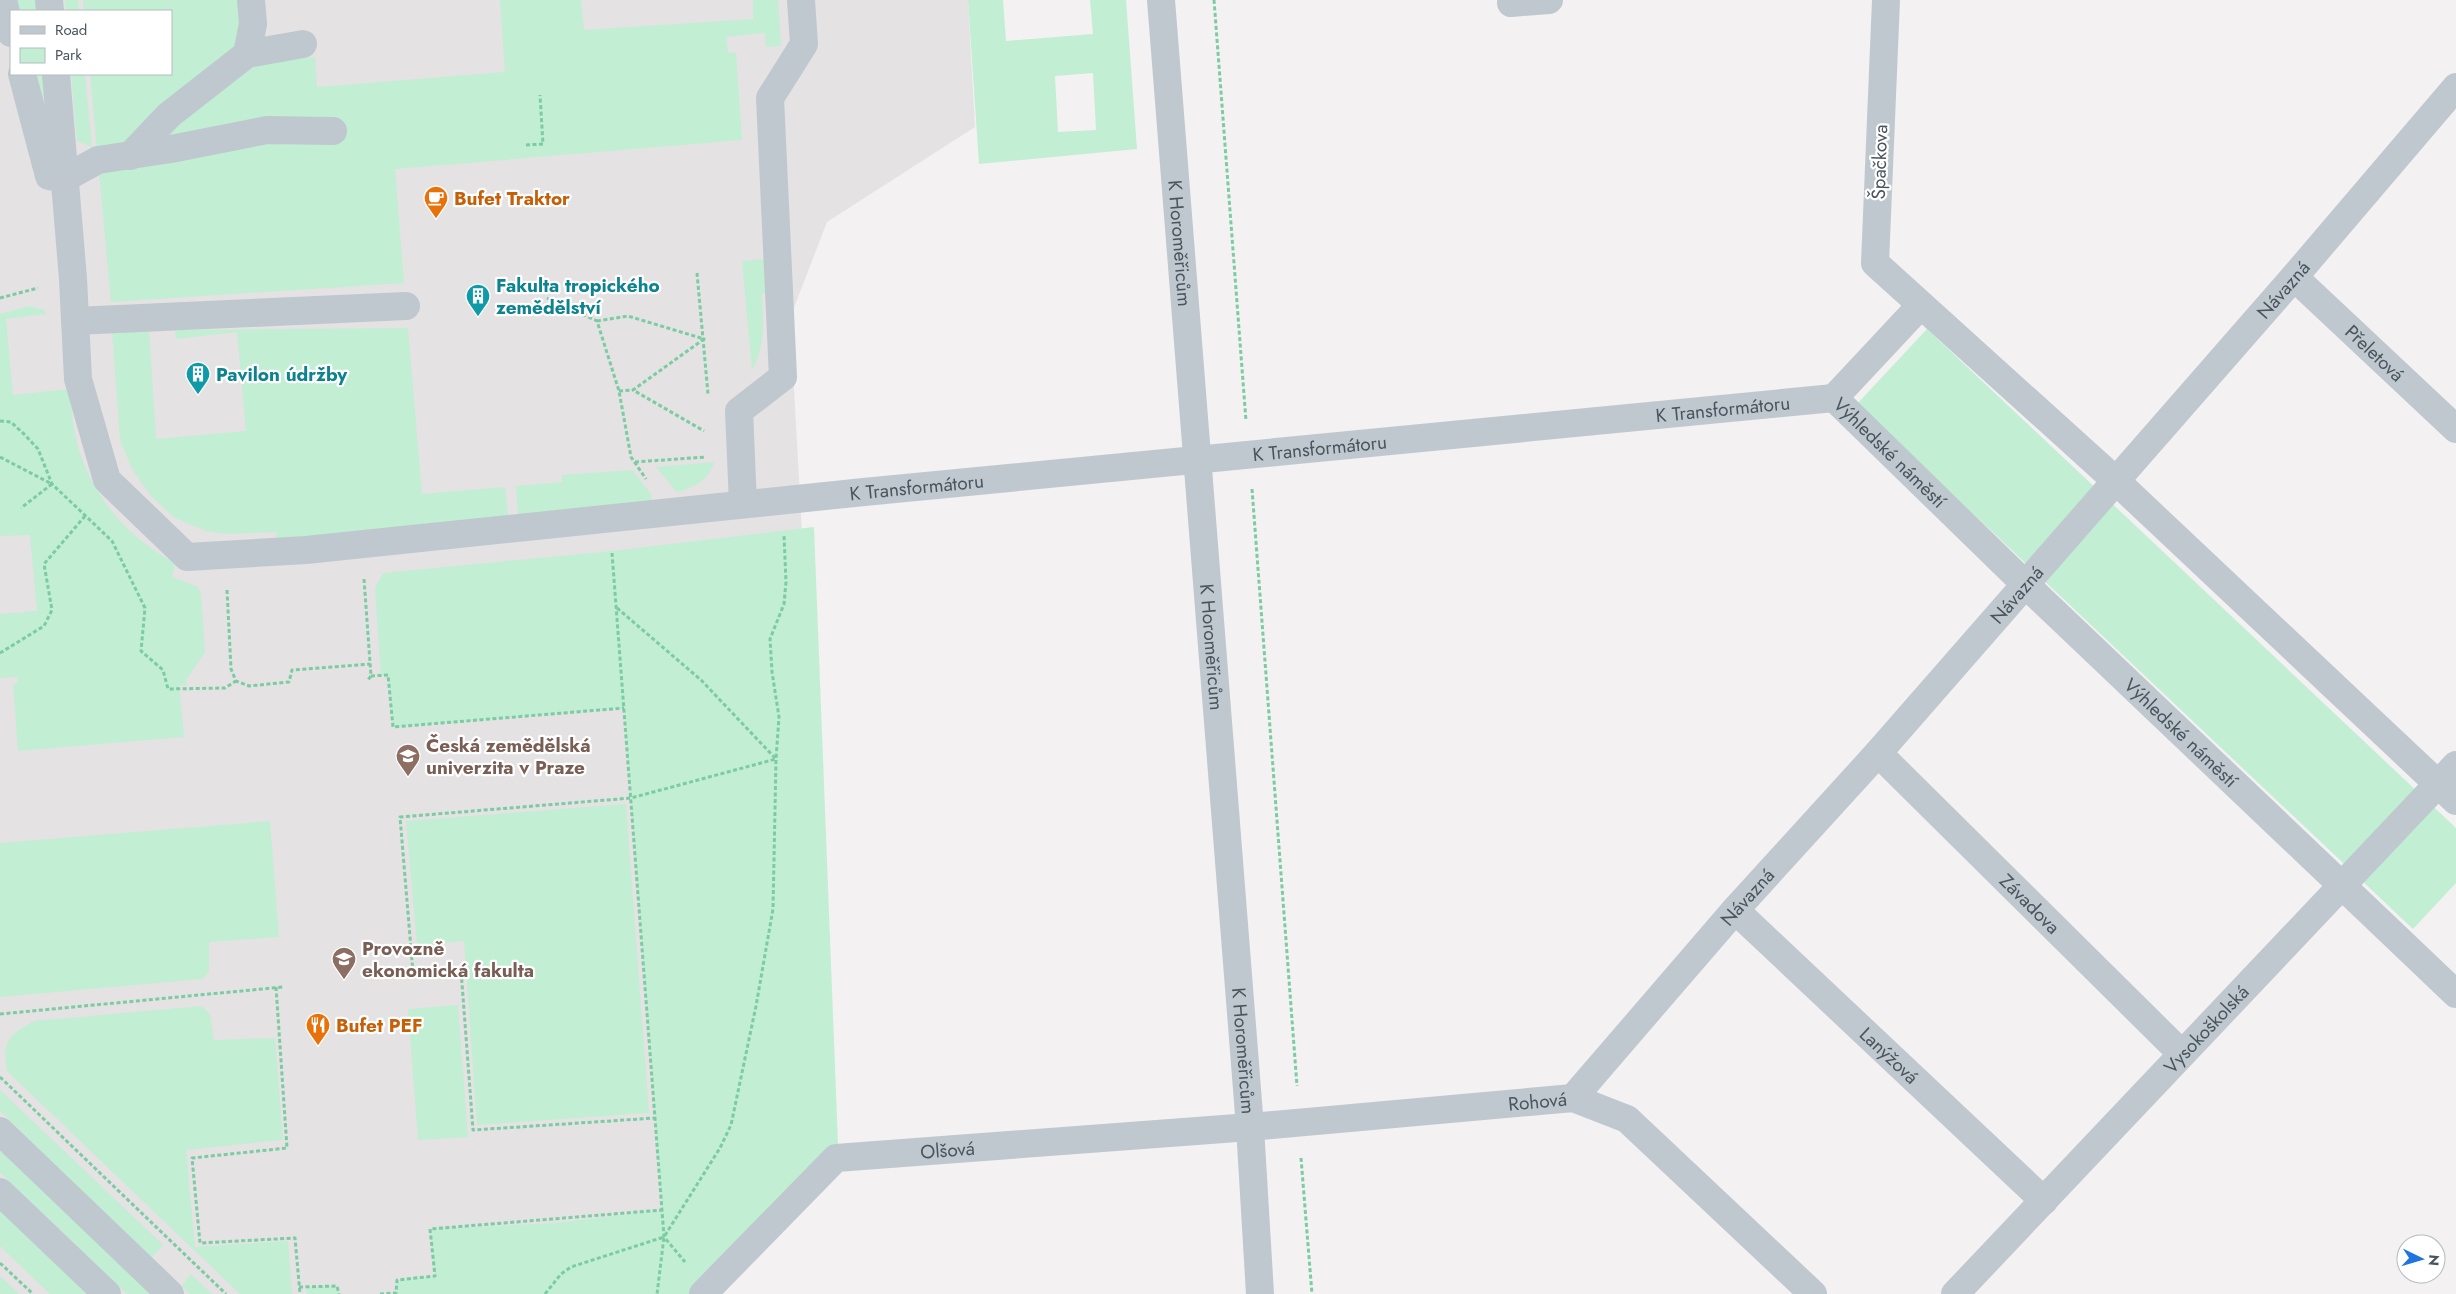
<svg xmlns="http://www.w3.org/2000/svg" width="2456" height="1294" font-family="Jost,sans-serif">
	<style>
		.education { fill: #e4e2e3; fill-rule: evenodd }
		.green { fill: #c2eed3; fill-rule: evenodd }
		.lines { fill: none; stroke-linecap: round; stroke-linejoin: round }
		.path { stroke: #7bcca3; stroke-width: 3; stroke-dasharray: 4 2.5; stroke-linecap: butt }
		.minor { stroke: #bfc8cf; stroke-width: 28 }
		.labels { text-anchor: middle; stroke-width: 4.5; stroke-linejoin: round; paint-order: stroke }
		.street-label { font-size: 19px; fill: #49545e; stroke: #fff }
		.food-label { font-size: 19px; font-weight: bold; fill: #c56008; stroke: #fff; text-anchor: start }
		.culture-label { font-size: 19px; font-weight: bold; fill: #0d838f; stroke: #fff; text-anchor: start }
		.education-label { font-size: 19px; font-weight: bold; fill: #785e54; stroke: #fff; text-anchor: start }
	</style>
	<rect width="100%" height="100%" fill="#f3f1f1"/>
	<path class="education" d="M0,0h968l7,127 -148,95 -37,96 46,822 -158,154h-678zM11,11h160v63h-160z"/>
	<g class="green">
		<path d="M10,0h28l1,11h-26z"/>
		<path d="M65,0h13l1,11h-13z"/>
		<path d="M83,0h168l-4,54 56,-10 1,14 11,-1 2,30 188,-15 -5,-72h81l3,30 169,-11v-19h25l3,46 -15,1 -1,-14 -39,4 2,15 8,1 6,87 -347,29 9,114 -293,19 -21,-228h81v-63h-87z"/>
		<path d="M968,0h35l3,41 87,-7 -3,-34h36l11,149 -158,15zM1093,73l3,57 -38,2 -3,-56z"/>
		<path d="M30,74h14l7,83z"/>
		<path d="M71,74h14l7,73 -15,-6z"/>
		<path d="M765,259l2,34 -5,1c1,27 4,52 -10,76l-10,-109z"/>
		<path d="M29,306l16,4 1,4 -40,5 7,76 56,-6c3,25 5,52 15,75 17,43 51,78 91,99l-3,14 26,10 3,6 4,59 -19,28 1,5 -8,1 5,51 -166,14 -5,-67 5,-1 -1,-6 -17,1v-64l37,-3 -7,-76 -30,1v-222z"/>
		<path d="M408,328l14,166 83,-7 3,29 -230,26 -2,-10 -47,2 -23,-3 -31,-13 -24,-22 -19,-27 -12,-29 -8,-110 37,-1 7,110 90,-8 -9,-99 -61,7 -1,-9z"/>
		<path d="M1927,329l529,499v55l-43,46 -556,-525z"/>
		<path d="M714,462c-5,18 -19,25 -37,30l-21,-25z"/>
		<path d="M632,470l19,24 1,8 -134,14 -2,-30 46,-4v-7z"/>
		<path d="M814,527l24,618 -146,149h-312l16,-1 1,-13 38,-4 -5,-47 126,-6 106,-13 -38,-502 -231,19 -5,-51h-7l-6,-88 8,-15 229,-22z"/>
		<path d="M626,804l23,309 -172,12 -13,-184 -47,4 -11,-124z"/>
		<path d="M270,821l9,116 -70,5v30l-7,7 -202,18v-154z"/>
		<path d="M458,1005l10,132 -50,3 -10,-131z"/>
		<path d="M202,1006l8,8 4,26 61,-2 8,102 -97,10 9,97 93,-6 4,53h-52l-233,-223c-5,-30 1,-35 27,-50z"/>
		<path d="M0,1090l163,155 -12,13 -151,-147z"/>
		<path d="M0,1148l152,146h-25l-127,-122z"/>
		<path d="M0,1205l93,89h-43l-50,-48z"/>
		<path d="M191,1274l21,20h-22l-8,-8z"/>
		<path d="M0,1276l19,18h-19z"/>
		<path d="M337,1286l2,8h-32l-1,-7z"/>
	</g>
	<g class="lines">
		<g class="path">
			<path d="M1214,0l32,421"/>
			<path d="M526,145l17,-1 -3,-49"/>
			<path d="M697,273l11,121"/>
			<path d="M0,298l38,-10"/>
			<path d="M547,298l50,23 22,70 12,66 15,22"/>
			<path d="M597,321l31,-5 76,23 -71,51 71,41"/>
			<path d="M619,391l14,-1"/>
			<path d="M0,421l11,1 14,13 13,14 14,35 60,57 33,67 -4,43 22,19 5,19 57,-1 11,-7"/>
			<path d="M0,457l52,27 -31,24"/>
			<path d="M635,462l71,-5"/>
			<path d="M1252,489l45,597"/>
			<path d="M612,553l52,684 21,25"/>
			<path d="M364,579l7,97 -4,5"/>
			<path d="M227,590l4,79 5,12 13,5 40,-4 3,-12 78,-6"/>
			<path d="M617,608l84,72 75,79 3,-42 -7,-45 -2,-33 14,-35 2,-22 -2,-47"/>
			<path d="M0,653l44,-27 8,-16 -8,-46 41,-48"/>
			<path d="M371,676l17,-1 5,52 231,-19"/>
			<path d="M413,973l-13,-156 231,-19 145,-39 -3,150 -17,97 -25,119 -11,23 -56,89"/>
			<path d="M405,974l56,-4 12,160 182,-12"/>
			<path d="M276,987l11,161 -95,10 8,85 95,-5 5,56"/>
			<path d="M0,1014l283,-27"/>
			<path d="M0,1077l226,217"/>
			<path d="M1301,1158l11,136"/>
			<path d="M0,1263l33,31"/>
			<path d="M299,1287l38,-1 2,8"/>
			<path d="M380,1294l16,-1 1,-13 38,-4 -5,-47 232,-19"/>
			<path d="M545,1294l16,-20 10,-7 93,-30 -7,57"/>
		</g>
		<g class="minor">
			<path d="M3,0l8,33"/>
			<path d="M49,0l1,11"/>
			<path id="s1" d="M1161,0l89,1127 10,167"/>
			<path d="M1886,0l-11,263 240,217 341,321"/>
			<path d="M1511,3l38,-3"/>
			<path d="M247,54l6,-30 -2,-24"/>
			<path d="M22,74l27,102 16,2 33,-18 73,-11 96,-19 66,1"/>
			<path id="s2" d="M56,74l17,205 5,100 29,101 80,77 119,-7 558,-58 970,-94"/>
			<path d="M130,156l39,-41 78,-61 56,-10"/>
			<path id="s3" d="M2294,277l162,152"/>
			<path d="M75,321l331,-15"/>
			<path id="s4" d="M1834,398l191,186 431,410"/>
			<path d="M1834,398l87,-93"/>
			<path d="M743,504l-4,-93 44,-34 -13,-279 34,-54 -3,-44"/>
			<path id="s5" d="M1878,753l304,301"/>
			<path id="s6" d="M1735,910l309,291"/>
			<path id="s7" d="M1573,1098l162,-188 143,-157 416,-476 162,-190"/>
			<path d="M0,1131l170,163"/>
			<path d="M0,1192l107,102"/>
			<path id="s8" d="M703,1294l133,-136 414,-31 323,-29 54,21 186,175"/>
			<path id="s9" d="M1955,1294l501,-529"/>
		</g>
	</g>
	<defs>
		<symbol id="cafe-pin" viewBox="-11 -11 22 30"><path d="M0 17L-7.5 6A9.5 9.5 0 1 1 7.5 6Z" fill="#e8710a" stroke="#fff"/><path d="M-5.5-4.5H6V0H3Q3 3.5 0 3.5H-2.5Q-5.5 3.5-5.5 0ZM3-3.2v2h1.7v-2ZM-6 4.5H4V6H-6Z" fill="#fff"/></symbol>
		<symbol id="building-pin" viewBox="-11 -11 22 30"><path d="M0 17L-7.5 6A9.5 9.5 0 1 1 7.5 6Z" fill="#0f9aa8" stroke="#fff"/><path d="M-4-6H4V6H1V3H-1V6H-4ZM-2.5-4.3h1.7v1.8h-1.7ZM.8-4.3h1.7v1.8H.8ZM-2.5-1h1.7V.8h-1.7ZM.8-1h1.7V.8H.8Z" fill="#fff"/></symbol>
		<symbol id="university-pin" viewBox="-11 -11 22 30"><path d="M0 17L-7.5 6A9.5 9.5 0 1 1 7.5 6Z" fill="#8d6e63" stroke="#fff"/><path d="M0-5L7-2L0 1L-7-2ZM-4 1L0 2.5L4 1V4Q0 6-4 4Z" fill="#fff"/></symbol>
		<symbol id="restaurant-pin" viewBox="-11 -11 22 30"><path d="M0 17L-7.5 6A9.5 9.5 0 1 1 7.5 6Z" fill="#e8710a" stroke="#fff"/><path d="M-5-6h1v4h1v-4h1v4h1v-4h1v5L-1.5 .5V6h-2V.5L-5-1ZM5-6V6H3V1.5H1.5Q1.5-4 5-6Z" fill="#fff"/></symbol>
	</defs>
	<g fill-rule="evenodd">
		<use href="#cafe-pin" x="422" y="184" width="28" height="38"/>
		<use href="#building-pin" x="464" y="282" width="28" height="38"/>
		<use href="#building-pin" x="184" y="360" width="28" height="38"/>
		<use href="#university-pin" x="394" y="742" width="28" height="38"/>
		<use href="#university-pin" x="330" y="945" width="28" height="38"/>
		<use href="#restaurant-pin" x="304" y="1011" width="28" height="38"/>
	</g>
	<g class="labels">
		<g class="street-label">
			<text transform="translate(1879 162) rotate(-88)" y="7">Špačkova</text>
			<text dy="7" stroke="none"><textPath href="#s1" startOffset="244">K Horoměřicům</textPath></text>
			<text dy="7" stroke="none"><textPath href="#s7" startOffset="1076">Návazná</textPath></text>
			<text dy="7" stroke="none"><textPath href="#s3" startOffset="111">Přeletová</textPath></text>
			<text dy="7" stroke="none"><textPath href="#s2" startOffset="2065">K Transformátoru</textPath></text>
			<text dy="7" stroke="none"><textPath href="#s2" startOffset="1660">K Transformátoru</textPath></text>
			<text dy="7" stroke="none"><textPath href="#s4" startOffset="78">Výhledské náměstí</textPath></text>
			<text dy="7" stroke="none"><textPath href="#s2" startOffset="1255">K Transformátoru</textPath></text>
			<text dy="7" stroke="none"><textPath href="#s7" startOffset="671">Návazná</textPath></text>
			<text dy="7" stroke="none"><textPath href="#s1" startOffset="649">K Horoměřicům</textPath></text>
			<text dy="7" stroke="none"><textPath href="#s4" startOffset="482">Výhledské náměstí</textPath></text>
			<text dy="7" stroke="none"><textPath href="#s7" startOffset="266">Návazná</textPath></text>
			<text dy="7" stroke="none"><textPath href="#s5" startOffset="214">Závadova</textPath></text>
			<text dy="7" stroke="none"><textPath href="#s9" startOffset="365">Vysokoškolská</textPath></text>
			<text dy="7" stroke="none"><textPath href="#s1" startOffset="1054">K Horoměřicům</textPath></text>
			<text dy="7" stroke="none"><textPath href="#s6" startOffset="212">Lanýžová</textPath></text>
			<text dy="7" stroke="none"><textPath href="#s8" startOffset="894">Rohová</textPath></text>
			<text dy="7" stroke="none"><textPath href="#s8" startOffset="302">Olšová</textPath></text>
		</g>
		<g class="food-label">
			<text x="454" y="205">Bufet Traktor</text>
			<text x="336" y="1032">Bufet PEF</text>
		</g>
		<g class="culture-label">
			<text x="496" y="292">Fakulta tropického<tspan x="496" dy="22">zemědělství</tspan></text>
			<text x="216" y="381">Pavilon údržby</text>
		</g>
		<g class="education-label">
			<text x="426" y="752">Česká zemědělská<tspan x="426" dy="22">univerzita v Praze</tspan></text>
			<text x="362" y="955">Provozně<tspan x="362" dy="22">ekonomická fakulta</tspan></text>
		</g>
	</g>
	<rect x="10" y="10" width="162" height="65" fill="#ffffff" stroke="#b6bbbf"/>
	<rect x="20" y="26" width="25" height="8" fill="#bfc8cf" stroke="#b6bbbf"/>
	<text x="55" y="35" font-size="15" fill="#49545e">Road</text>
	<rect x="20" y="48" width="25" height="15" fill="#c2eed3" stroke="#b6bbbf"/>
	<text x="55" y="60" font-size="15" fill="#49545e">Park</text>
	<g transform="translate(2421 1259) rotate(95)"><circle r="24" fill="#ffffff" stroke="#b6bbbf"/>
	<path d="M0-4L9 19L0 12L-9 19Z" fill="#1f74df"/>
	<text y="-8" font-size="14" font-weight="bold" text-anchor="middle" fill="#49545e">N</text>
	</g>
</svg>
